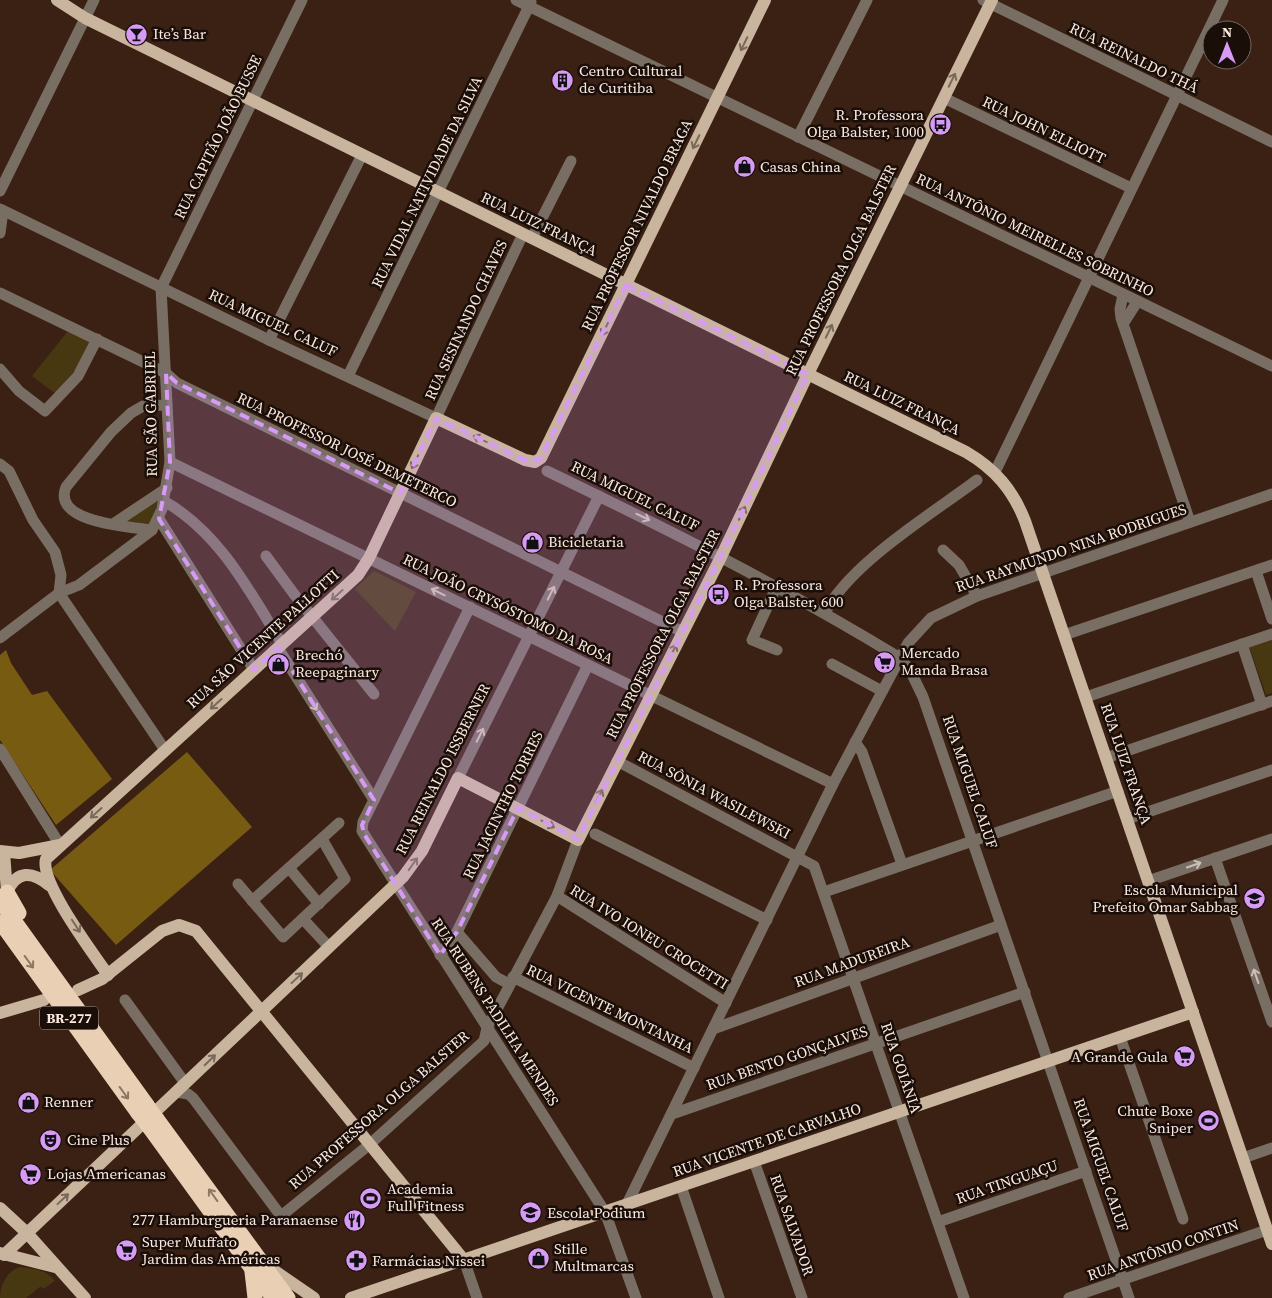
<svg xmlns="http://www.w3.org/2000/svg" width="1272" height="1298" font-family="'Source Serif 4',serif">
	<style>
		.green { fill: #473812 }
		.forest { fill: #775b10 }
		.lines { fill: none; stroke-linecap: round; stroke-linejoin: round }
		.minor { stroke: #796e64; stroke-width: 11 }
		.major { stroke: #c9b49e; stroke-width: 12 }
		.highway { stroke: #e9cfb4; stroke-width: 15 }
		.highway-bridge { stroke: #e9cfb4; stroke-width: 15 }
		.oneway { stroke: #7a695a }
		.oneway2 { stroke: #cebeb5 }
		.oneway3 { stroke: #8c7867 }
		.marked { fill: #d89af8; fill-opacity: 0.2; stroke: #d89af8; stroke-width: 4; stroke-dasharray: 10 6; stroke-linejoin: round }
		.labels { text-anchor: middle; stroke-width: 5; stroke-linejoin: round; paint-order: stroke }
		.shield { fill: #1a0e08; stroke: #b8a79f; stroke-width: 1 }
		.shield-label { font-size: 14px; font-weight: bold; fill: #fbe9e0 }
		.poi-label { font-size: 15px; fill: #fbe9e0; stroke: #1a0e08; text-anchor: start }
		.street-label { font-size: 15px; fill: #fbe9e0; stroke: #1a0e08 }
	</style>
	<rect width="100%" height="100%" fill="#3b2113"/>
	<g class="green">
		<path d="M68,331l23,11 -9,20 -26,32 -24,-18z"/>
		<path d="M160,499l-10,25 -25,-3z"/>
		<path d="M374,571l42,21 -21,39 -40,-42z"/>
		<path d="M1272,639v54l-6,2 -17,-49z"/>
		<path d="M20,1267c15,2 25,2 35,14l-12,8 -2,-3 -15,12h-26c0,-13 7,-27 20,-31z"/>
	</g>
	<g class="forest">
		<path d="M6,650l5,13 21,32 15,-4 65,88 -56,46 -56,-85v-85z"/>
		<path d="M187,752l65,75 -136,118 -66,-75z"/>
	</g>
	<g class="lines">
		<g class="minor">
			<path d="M516,0l756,366"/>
			<path d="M983,0l289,142"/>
			<path d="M944,98l187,90"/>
			<path d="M798,137l69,-137"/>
			<path d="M0,191l94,-191"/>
			<path d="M0,209l269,131 167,78 87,-184"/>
			<path d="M0,233l3,-22"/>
			<path d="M532,238l39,-77"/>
			<path d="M0,293l166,80 11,10 506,249"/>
			<path d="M1123,295l-3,14 1,9 69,204"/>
			<path d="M1123,324l14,-22"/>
			<path d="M269,340l93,-185"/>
			<path d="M0,369l19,22 26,20 33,-35 19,-37"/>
			<path d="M348,376l183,-374"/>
			<path d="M170,462l663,322"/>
			<path d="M0,464l9,7 24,49 22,32 6,23 -2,18 106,157"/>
			<path d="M547,471c120,58 239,117 353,187l10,12 13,27 206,601"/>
			<path d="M995,472l228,-472"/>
			<path d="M164,501c56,32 86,91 118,143"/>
			<path d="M159,519l95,151"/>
			<path d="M113,524l54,-36"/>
			<path d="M152,530c-20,-3 -101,-7 -86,-43l45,-55 20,-19 12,-7 24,-1"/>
			<path d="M943,550l16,15 18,31"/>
			<path d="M266,556l28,38 80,100"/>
			<path d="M1256,571l16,48"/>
			<path d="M777,586l-25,54 25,10"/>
			<path d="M470,607l-107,215 -1,9 243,381 31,86"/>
			<path d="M825,613c24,-49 108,-100 152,-133"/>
			<path d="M1064,635l208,-70"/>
			<path d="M0,638l59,-45 20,-8 73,-55 10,-21 8,-47 -9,-174 141,-288"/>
			<path d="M1242,644l20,61"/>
			<path d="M278,648l96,152"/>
			<path d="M832,664l50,27"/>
			<path d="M1086,697l186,-63"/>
			<path d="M855,742l7,10 40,112"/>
			<path d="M0,749l60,96"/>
			<path d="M1106,758l166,-57"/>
			<path d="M617,761l197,105 150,432"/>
			<path d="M458,778l141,-282"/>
			<path d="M1127,819l145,-49"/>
			<path d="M595,834l172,86"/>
			<path d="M1215,858l57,164"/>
			<path d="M289,868l30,36"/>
			<path d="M1148,881l124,-42"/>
			<path d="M238,884l45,53 62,-58 -23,-40"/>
			<path d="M824,892l294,-101"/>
			<path d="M557,896l169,107"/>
			<path d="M252,901l87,-78"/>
			<path d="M303,919l26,28"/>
			<path d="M457,932l39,45 13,7"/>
			<path d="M440,955l17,-23 131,-267"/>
			<path d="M513,977l181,91"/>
			<path d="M125,1000l60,83"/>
			<path d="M713,1029l288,-104"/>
			<path d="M1120,1037l63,182"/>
			<path d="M176,1092l12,2 5,4 88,118 89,-72 114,-103 3,-13 70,-132 21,-56"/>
			<path d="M672,1114l353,-122"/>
			<path d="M1243,1158l29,-10"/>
			<path d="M754,1161l48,137"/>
			<path d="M681,1186l38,112"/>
			<path d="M627,1204l206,-420 75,-141 23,-25 46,-22 295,-102"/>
			<path d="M938,1222l148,-51"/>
			<path d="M464,1260l13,38"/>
			<path d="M1069,1298l198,-68"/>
		</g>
		<g class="major">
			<path d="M57,0l28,18 881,434c29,17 47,38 59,69l247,723"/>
			<path d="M0,851l19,2 41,-8"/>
			<path d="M4,852l3,40"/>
			<path d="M7,892c10,-22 25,-21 42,-7"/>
			<path d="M108,975c-15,-22 -69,-93 -62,-116l312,-284 11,-17 67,-140 89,42 10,2 6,-4 224,-458"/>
			<path d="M78,990l24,-11 60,-48 17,-6 17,6 268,329"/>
			<path d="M0,1013l44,-13"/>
			<path d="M0,1208l27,25 58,65"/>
			<path d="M0,1253l55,14"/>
			<path d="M4,1255l399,-378 19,-26 36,-73 120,62 143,-283 87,-183 184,-374"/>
			<path d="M269,1267l45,31"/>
			<path d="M351,1298l842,-286"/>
		</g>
		<g class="highway">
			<path d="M7,892l12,21"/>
			<path d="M0,901l147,204"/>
			<path d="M0,922l138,191"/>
			<path d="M157,1119l131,179"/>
			<path d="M149,1127l124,171"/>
			<path d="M252,1272l3,26"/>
		</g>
		<g class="highway-bridge">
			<path d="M147,1105l10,14"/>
			<path d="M138,1113l11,14"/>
		</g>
	</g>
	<defs><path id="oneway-shaft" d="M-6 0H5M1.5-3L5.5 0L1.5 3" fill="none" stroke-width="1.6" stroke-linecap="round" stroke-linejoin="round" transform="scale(1.25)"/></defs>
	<g class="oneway">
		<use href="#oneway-shaft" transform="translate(744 44) rotate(116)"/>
		<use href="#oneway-shaft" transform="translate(952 80) rotate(-64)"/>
		<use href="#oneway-shaft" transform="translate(696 142) rotate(116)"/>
		<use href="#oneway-shaft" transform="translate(605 329) rotate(116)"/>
		<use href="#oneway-shaft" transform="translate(829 331) rotate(-64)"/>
		<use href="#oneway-shaft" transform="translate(480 439) rotate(-155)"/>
		<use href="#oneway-shaft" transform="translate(415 462) rotate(115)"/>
		<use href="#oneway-shaft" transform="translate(742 513) rotate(-65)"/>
		<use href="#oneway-shaft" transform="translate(337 595) rotate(138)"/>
		<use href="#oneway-shaft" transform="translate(673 651) rotate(-63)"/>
		<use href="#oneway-shaft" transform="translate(216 704) rotate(138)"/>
		<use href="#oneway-shaft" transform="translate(599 796) rotate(-63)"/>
		<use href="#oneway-shaft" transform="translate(96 813) rotate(138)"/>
		<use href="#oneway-shaft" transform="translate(548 824) rotate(28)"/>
		<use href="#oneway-shaft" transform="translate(413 864) rotate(-55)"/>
		<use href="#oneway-shaft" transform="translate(76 926) rotate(57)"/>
		<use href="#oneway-shaft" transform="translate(297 978) rotate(-43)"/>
		<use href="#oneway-shaft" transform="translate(210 1060) rotate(-44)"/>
		<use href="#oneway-shaft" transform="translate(63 1199) rotate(-43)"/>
	</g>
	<g class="oneway2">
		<use href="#oneway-shaft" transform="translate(643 517) rotate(26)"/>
		<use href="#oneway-shaft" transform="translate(438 592) rotate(-154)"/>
		<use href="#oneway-shaft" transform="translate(551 593) rotate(-63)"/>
		<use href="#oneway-shaft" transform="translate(313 704) rotate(58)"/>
		<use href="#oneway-shaft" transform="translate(480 735) rotate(-63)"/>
		<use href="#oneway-shaft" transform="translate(1194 865) rotate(-19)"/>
		<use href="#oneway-shaft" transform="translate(1256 976) rotate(-109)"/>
	</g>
	<g class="oneway3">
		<use href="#oneway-shaft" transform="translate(29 962) rotate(54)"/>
		<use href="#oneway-shaft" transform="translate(124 1093) rotate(54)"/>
		<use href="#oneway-shaft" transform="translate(213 1195) rotate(-126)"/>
	</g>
	<path class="marked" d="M626,285l182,89 -87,183 -143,283 -60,-32 -61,124 -17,23 -76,-121 -2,-9 12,-25 -96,-152 -24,22 -95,-151 11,-57 -4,-89 11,10 223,110 36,-75 89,42 15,-1z"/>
	<defs>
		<symbol id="bar-disc" viewBox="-11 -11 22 22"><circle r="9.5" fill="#d89af8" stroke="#1a0e08"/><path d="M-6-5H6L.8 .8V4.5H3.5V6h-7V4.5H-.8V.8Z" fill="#111"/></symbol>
		<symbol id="building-disc" viewBox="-11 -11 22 22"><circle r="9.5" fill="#d89af8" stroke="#1a0e08"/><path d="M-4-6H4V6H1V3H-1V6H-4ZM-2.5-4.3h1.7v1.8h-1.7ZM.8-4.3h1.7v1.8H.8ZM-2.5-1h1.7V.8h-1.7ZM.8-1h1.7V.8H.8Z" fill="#111"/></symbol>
		<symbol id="bus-disc" viewBox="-11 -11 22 22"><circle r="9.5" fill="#d89af8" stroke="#1a0e08"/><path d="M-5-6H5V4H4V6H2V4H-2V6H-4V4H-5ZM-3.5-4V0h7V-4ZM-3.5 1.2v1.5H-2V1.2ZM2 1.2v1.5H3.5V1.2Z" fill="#111"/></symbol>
		<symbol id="shop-disc" viewBox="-11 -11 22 22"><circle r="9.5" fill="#d89af8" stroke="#1a0e08"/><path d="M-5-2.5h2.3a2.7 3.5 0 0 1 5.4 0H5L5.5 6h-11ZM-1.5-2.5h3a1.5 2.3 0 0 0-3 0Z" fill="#111"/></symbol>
		<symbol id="supermarket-disc" viewBox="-11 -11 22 22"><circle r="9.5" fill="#d89af8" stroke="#1a0e08"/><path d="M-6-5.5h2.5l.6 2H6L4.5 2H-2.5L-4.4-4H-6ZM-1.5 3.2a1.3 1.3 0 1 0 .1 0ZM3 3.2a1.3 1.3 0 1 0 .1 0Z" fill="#111"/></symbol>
		<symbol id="school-disc" viewBox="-11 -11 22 22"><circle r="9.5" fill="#d89af8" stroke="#1a0e08"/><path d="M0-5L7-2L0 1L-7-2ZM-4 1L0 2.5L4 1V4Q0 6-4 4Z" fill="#111"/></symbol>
		<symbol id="stadium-disc" viewBox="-11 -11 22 22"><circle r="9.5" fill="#d89af8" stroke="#1a0e08"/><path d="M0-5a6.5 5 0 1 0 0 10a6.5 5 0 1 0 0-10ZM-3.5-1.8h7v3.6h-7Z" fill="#111"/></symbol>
		<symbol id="theatre-disc" viewBox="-11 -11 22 22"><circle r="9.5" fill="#d89af8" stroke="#1a0e08"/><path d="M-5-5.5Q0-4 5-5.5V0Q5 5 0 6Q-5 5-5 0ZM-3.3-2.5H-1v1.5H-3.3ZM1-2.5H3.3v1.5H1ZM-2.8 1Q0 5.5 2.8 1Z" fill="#111"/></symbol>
		<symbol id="restaurant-disc" viewBox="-11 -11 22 22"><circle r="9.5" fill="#d89af8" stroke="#1a0e08"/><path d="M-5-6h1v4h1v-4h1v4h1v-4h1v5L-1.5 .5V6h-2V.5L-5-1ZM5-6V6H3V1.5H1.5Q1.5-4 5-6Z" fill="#111"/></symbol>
		<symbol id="pharmacy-disc" viewBox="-11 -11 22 22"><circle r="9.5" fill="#d89af8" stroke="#1a0e08"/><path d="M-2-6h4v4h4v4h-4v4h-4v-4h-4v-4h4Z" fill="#111"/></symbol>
	</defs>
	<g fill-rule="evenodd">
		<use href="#bar-disc" x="124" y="22" width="25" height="25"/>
		<use href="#building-disc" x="550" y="68" width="25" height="25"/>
		<use href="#bus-disc" x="928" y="112" width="25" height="25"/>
		<use href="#shop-disc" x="732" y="154" width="25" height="25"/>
		<use href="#shop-disc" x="520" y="530" width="25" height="25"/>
		<use href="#bus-disc" x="706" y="582" width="25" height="25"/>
		<use href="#supermarket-disc" x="872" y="650" width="25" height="25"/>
		<use href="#shop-disc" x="266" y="652" width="25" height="25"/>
		<use href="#school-disc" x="1242" y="886" width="25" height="25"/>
		<use href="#supermarket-disc" x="1172" y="1044" width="25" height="25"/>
		<use href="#shop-disc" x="16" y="1090" width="25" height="25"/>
		<use href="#stadium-disc" x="1196" y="1108" width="25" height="25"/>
		<use href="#theatre-disc" x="38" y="1128" width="25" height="25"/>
		<use href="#supermarket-disc" x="18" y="1162" width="25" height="25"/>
		<use href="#stadium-disc" x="358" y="1186" width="25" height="25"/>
		<use href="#school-disc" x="518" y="1200" width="25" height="25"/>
		<use href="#restaurant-disc" x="342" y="1208" width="25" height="25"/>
		<use href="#supermarket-disc" x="114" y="1238" width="25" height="25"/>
		<use href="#shop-disc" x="526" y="1246" width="25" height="25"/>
		<use href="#pharmacy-disc" x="344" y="1248" width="25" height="25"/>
	</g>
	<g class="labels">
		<rect class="shield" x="40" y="1006.5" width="58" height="23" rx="4"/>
		<g class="shield-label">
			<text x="69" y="1023">BR-277</text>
		</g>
		<g class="poi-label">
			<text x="153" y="39">Ite’s Bar</text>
			<text x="579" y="76">Centro Cultural<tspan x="579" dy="17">de Curitiba</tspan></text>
			<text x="924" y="120" text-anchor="end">R. Professora<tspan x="924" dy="17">Olga Balster, 1000</tspan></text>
			<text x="760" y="172">Casas China</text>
			<text x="548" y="547">Bicicletaria</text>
			<text x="734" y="590">R. Professora<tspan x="734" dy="17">Olga Balster, 600</tspan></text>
			<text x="901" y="658">Mercado<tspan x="901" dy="17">Manda Brasa</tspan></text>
			<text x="295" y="660">Brechó<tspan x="295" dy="17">Reepaginary</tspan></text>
			<text x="1238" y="895" text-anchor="end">Escola Municipal<tspan x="1238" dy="17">Prefeito Omar Sabbag</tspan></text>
			<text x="1168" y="1062" text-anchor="end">A Grande Gula</text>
			<text x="44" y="1107">Renner</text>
			<text x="1193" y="1116" text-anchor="end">Chute Boxe<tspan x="1193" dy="17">Sniper</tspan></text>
			<text x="67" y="1145">Cine Plus</text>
			<text x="47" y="1179">Lojas Americanas</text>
			<text x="387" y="1194">Academia<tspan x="387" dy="17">Full Fitness</tspan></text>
			<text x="547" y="1218">Escola Podium</text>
			<text x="338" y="1225" text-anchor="end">277 Hamburgueria Paranaense</text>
			<text x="142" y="1247">Super Muffato<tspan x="142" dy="17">Jardim das Américas</tspan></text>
			<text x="554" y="1254">Stille<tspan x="554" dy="17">Multmarcas</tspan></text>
			<text x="372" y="1266">Farmácias Nissei</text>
		</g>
		<g class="street-label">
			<text transform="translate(1134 58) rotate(26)" y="5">RUA REINALDO THÁ</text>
			<text transform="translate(1044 130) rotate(26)" y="5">RUA JOHN ELLIOTT</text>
			<text transform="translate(218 137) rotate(-64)" y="5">RUA CAPITÃO JOÃO BUSSE</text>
			<text transform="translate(427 182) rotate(-64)" y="5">RUA VIDAL NATIVIDADE DA SILVA</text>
			<text transform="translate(539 224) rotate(26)" y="5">RUA LUIZ FRANÇA</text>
			<text transform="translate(637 225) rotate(-64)" y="5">RUA PROFESSOR NIVALDO BRAGA</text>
			<text transform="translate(1035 235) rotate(26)" y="5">RUA ANTÔNIO MEIRELLES SOBRINHO</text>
			<text transform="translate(841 270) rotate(-64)" y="5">RUA PROFESSORA OLGA BALSTER</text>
			<text transform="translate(466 320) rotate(-65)" y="5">RUA SESINANDO CHAVES</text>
			<text transform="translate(273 323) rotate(25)" y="5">RUA MIGUEL CALUF</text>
			<text transform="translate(902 403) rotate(26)" y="5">RUA LUIZ FRANÇA</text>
			<text transform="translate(151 414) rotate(-91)" y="5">RUA SÃO GABRIEL</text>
			<text transform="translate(347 450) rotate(26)" y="5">RUA PROFESSOR JOSÉ DEMETERCO</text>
			<text transform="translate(635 496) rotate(26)" y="5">RUA MIGUEL CALUF</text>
			<text transform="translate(1071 548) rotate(-19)" y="5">RUA RAYMUNDO NINA RODRIGUES</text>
			<text transform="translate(508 609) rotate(26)" y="5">RUA JOÃO CRYSÓSTOMO DA ROSA</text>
			<text transform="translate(663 634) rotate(-63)" y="5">RUA PROFESSORA OLGA BALSTER</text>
			<text transform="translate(263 639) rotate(-42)" y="5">RUA SÃO VICENTE PALLOTTI</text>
			<text transform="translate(1126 764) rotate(71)" y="5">RUA LUIZ FRANÇA</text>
			<text transform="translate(443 769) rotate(-63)" y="5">RUA REINALDO ISSBERNER</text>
			<text transform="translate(970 782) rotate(71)" y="5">RUA MIGUEL CALUF</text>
			<text transform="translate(714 795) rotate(28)" y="5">RUA SÔNIA WASILEWSKI</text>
			<text transform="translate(503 805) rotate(-64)" y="5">RUA JACINTHO TORRES</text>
			<text transform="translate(649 937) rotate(32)" y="5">RUA IVO IONEU CROCETTI</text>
			<text transform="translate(852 962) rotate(-20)" y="5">RUA MADUREIRA</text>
			<text transform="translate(610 1009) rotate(26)" y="5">RUA VICENTE MONTANHA</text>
			<text transform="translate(495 1012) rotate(57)" y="5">RUA RUBENS PADILHA MENDES</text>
			<text transform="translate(787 1058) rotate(-19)" y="5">RUA BENTO GONÇALVES</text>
			<text transform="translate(901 1068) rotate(71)" y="5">RUA GOIÂNIA</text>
			<text transform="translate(379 1110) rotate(-41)" y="5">RUA PROFESSORA OLGA BALSTER</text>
			<text transform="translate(767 1140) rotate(-19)" y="5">RUA VICENTE DE CARVALHO</text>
			<text transform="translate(1101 1165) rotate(71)" y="5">RUA MIGUEL CALUF</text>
			<text transform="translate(1007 1182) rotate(-19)" y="5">RUA TINGUAÇU</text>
			<text transform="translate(792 1225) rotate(71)" y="5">RUA SALVADOR</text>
			<text transform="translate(1163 1250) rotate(-19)" y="5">RUA ANTÔNIO CONTIN</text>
		</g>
	</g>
	<g transform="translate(1227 45)"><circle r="24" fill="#1a0e08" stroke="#74665e"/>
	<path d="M0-4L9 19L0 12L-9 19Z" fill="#d89af8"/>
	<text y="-8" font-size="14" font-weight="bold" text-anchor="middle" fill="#fbe9e0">N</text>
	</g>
</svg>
